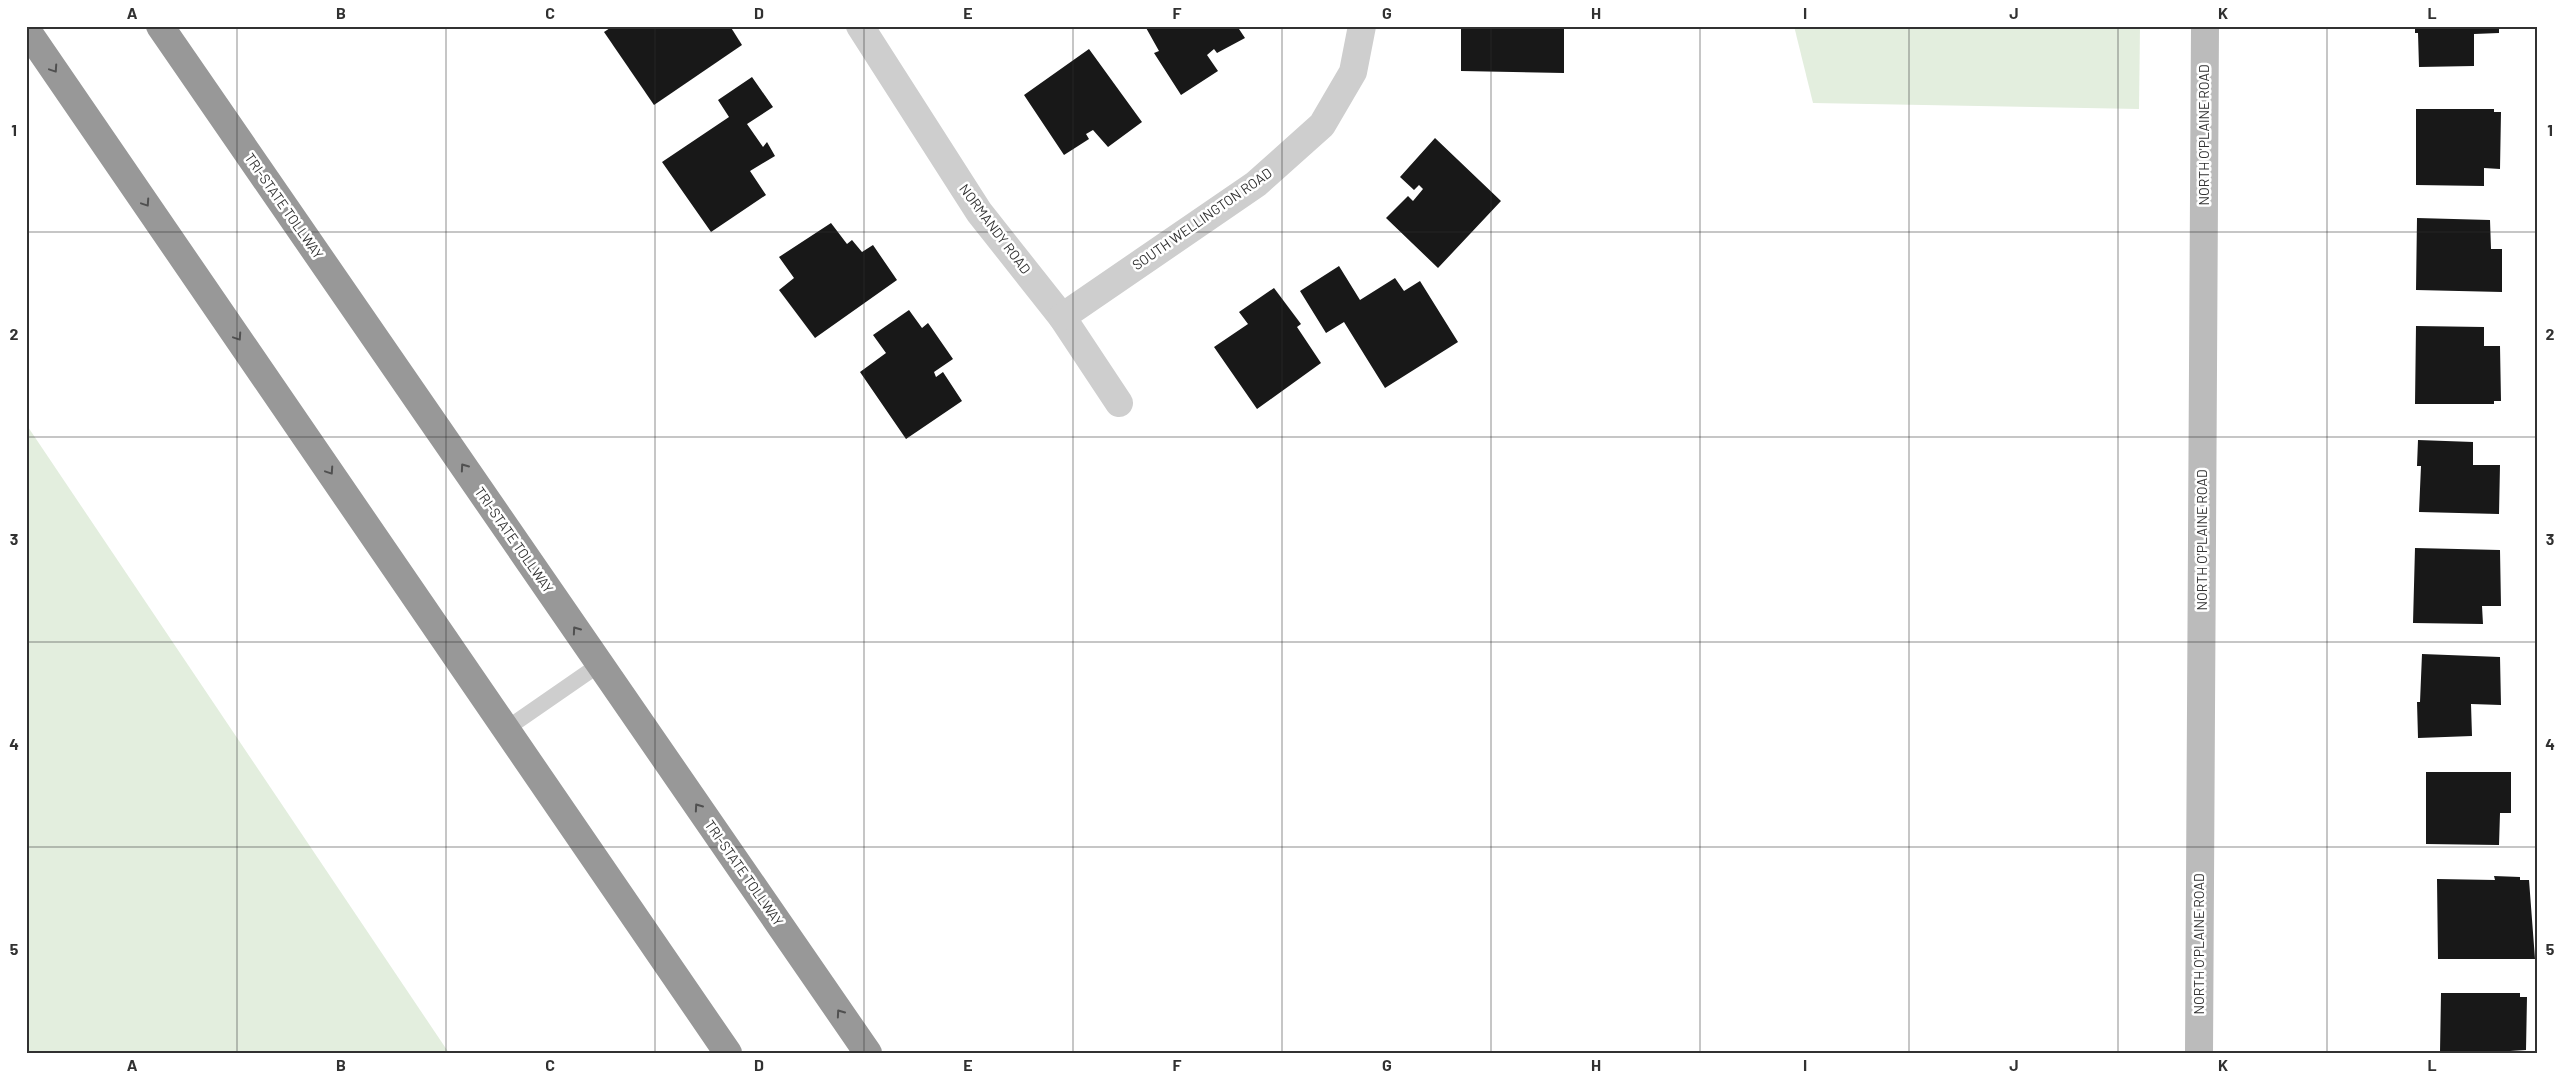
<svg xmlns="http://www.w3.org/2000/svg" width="2564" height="1079" font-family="Barlow,sans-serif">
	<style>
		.green { fill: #e3eede }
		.building { fill: #181818 }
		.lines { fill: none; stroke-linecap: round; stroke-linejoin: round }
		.service { stroke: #cecece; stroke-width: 16 }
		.minor { stroke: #cecece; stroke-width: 28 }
		.secondary { stroke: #bbb; stroke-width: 28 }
		.motorway { stroke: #989898; stroke-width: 28 }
		.oneway { stroke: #505050 }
		.grid { fill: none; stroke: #313131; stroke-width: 1; stroke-opacity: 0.55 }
		.labels { text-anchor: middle; stroke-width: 5; stroke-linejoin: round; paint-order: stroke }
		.street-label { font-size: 14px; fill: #313131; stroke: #fff }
		.neatline { fill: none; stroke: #313131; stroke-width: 2 }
		.grid-label { font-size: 16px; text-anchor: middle; font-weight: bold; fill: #313131 }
	</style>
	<rect width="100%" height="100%" fill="#fff"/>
	<g class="green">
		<path d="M1794,26h346l-1,83 -326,-6z"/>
		<path d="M26,424l423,629h-423z"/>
	</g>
	<g class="building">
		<path d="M613,26h117l12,19 -88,60 -50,-73z"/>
		<path d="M1145,26h92l8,12 -28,15 -3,-4 -7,6 11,16 -37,24 -27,-42 5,-2z"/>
		<path d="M1474,26h90v47l-103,-2v-42h13z"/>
		<path d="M2415,26h84v7l-25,1v32l-55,1 -1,-34h-3z"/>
		<path d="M1089,49l53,73 -34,25 -15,-17 -7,4 3,5 -25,16 -40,-60z"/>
		<path d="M752,77l21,30 -26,17 16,23 4,-5 8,14 -25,15 16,24 -55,37 -49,-70 67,-45 -11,-17z"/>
		<path d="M2416,109h78v3h7l-1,57 -16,-1v18l-68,-1z"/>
		<path d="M1435,138l66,63 -63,67 -52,-50 22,-22 5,5 10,-12 -4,-4 -5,5 -14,-13z"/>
		<path d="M2417,218l73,2 1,29h11v43l-86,-2z"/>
		<path d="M831,223l16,21 5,-4 10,12 11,-7 24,35 -82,58 -36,-48 15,-12 -15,-21z"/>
		<path d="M1339,266l21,34 35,-22 9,13 16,-10 38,61 -73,46 -41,-66 -18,11 -26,-42z"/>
		<path d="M1274,288l27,36 -4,3 24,36 -64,46 -43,-62 34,-23 -9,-12z"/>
		<path d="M909,310l13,18 6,-5 25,36 -19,13 2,5 7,-5 19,29 -56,38 -46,-67 26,-19 -13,-18z"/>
		<path d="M2416,326l68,1v19h16l1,55h-7v3h-79z"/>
		<path d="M2418,440l55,2v23h27l-1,49 -80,-2 2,-46h-4z"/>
		<path d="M2415,548l85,2 1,56h-19l1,18 -70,-1z"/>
		<path d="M2422,654l78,3 1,48 -30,-1 1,32 -54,2 -1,-36h3z"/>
		<path d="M2426,772h85v41h-11l-1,32 -73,-1z"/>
		<path d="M2494,876l26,1v3h9l6,79h-97l-1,-80 58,1z"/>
		<path d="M2441,993h79v4h7l-1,53 -16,1v2h-70z"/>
	</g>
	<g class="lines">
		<path class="service" d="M506,729l94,-65"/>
		<g class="minor">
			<path d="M860,26l119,186 83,105 57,86"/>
			<path d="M1062,317l194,-133 66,-59 31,-53 9,-46"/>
		</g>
		<path class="secondary" d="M2199,1053l6,-1027"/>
		<g class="motorway">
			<path d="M160,26l708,1027"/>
			<path d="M26,29l702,1024"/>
		</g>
	</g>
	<defs><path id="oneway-chevron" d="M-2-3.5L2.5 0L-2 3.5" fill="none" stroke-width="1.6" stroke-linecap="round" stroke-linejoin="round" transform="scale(1.25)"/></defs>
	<g class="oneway">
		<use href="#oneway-chevron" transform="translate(54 69) rotate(56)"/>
		<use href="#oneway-chevron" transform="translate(146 203) rotate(56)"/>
		<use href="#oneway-chevron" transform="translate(238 337) rotate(56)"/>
		<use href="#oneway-chevron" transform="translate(464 467) rotate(-125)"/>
		<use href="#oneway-chevron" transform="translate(330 471) rotate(56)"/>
		<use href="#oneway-chevron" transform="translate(576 630) rotate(-125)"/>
		<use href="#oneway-chevron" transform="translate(698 807) rotate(-125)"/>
		<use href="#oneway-chevron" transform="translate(840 1013) rotate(-125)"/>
	</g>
	<path class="grid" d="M237,26v1027M446,26v1027M655,26v1027M864,26v1027M1073,26v1027M1282,26v1027M1491,26v1027M1700,26v1027M1909,26v1027M2118,26v1027M2327,26v1027M26,232h2512M26,437h2512M26,642h2512M26,847h2512"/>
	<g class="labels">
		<g class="street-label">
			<text transform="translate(2204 135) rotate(-90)" y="5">NORTH O'PLAINE ROAD</text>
			<text transform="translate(284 206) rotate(55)" y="5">TRI-STATE TOLLWAY</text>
			<text transform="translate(1202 219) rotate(-35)" y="5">SOUTH WELLINGTON ROAD</text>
			<text transform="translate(995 229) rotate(53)" y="5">NORMANDY ROAD</text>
			<text transform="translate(514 540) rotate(55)" y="5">TRI-STATE TOLLWAY</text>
			<text transform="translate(2202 540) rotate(-90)" y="5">NORTH O'PLAINE ROAD</text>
			<text transform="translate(744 873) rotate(55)" y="5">TRI-STATE TOLLWAY</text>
			<text transform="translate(2199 944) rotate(-90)" y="5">NORTH O'PLAINE ROAD</text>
		</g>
	</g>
	<rect width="2564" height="1079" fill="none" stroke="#ffffff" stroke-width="55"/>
	<rect x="28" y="28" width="2508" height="1024" class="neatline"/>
	<g class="grid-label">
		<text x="132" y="19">A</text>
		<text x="341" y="19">B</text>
		<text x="550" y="19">C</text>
		<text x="759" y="19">D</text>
		<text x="968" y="19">E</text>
		<text x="1177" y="19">F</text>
		<text x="1387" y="19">G</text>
		<text x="1596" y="19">H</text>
		<text x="1805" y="19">I</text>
		<text x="2014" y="19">J</text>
		<text x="2223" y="19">K</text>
		<text x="2432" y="19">L</text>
		<text x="14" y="136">1</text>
		<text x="2550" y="136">1</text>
		<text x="14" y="340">2</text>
		<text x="2550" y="340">2</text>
		<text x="14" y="545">3</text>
		<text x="2550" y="545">3</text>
		<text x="14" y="750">4</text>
		<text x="2550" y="750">4</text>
		<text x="14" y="955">5</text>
		<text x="2550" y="955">5</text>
		<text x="132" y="1071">A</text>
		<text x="341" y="1071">B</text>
		<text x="550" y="1071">C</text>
		<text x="759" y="1071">D</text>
		<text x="968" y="1071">E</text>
		<text x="1177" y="1071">F</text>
		<text x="1387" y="1071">G</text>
		<text x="1596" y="1071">H</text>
		<text x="1805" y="1071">I</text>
		<text x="2014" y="1071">J</text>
		<text x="2223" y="1071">K</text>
		<text x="2432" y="1071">L</text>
	</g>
</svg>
